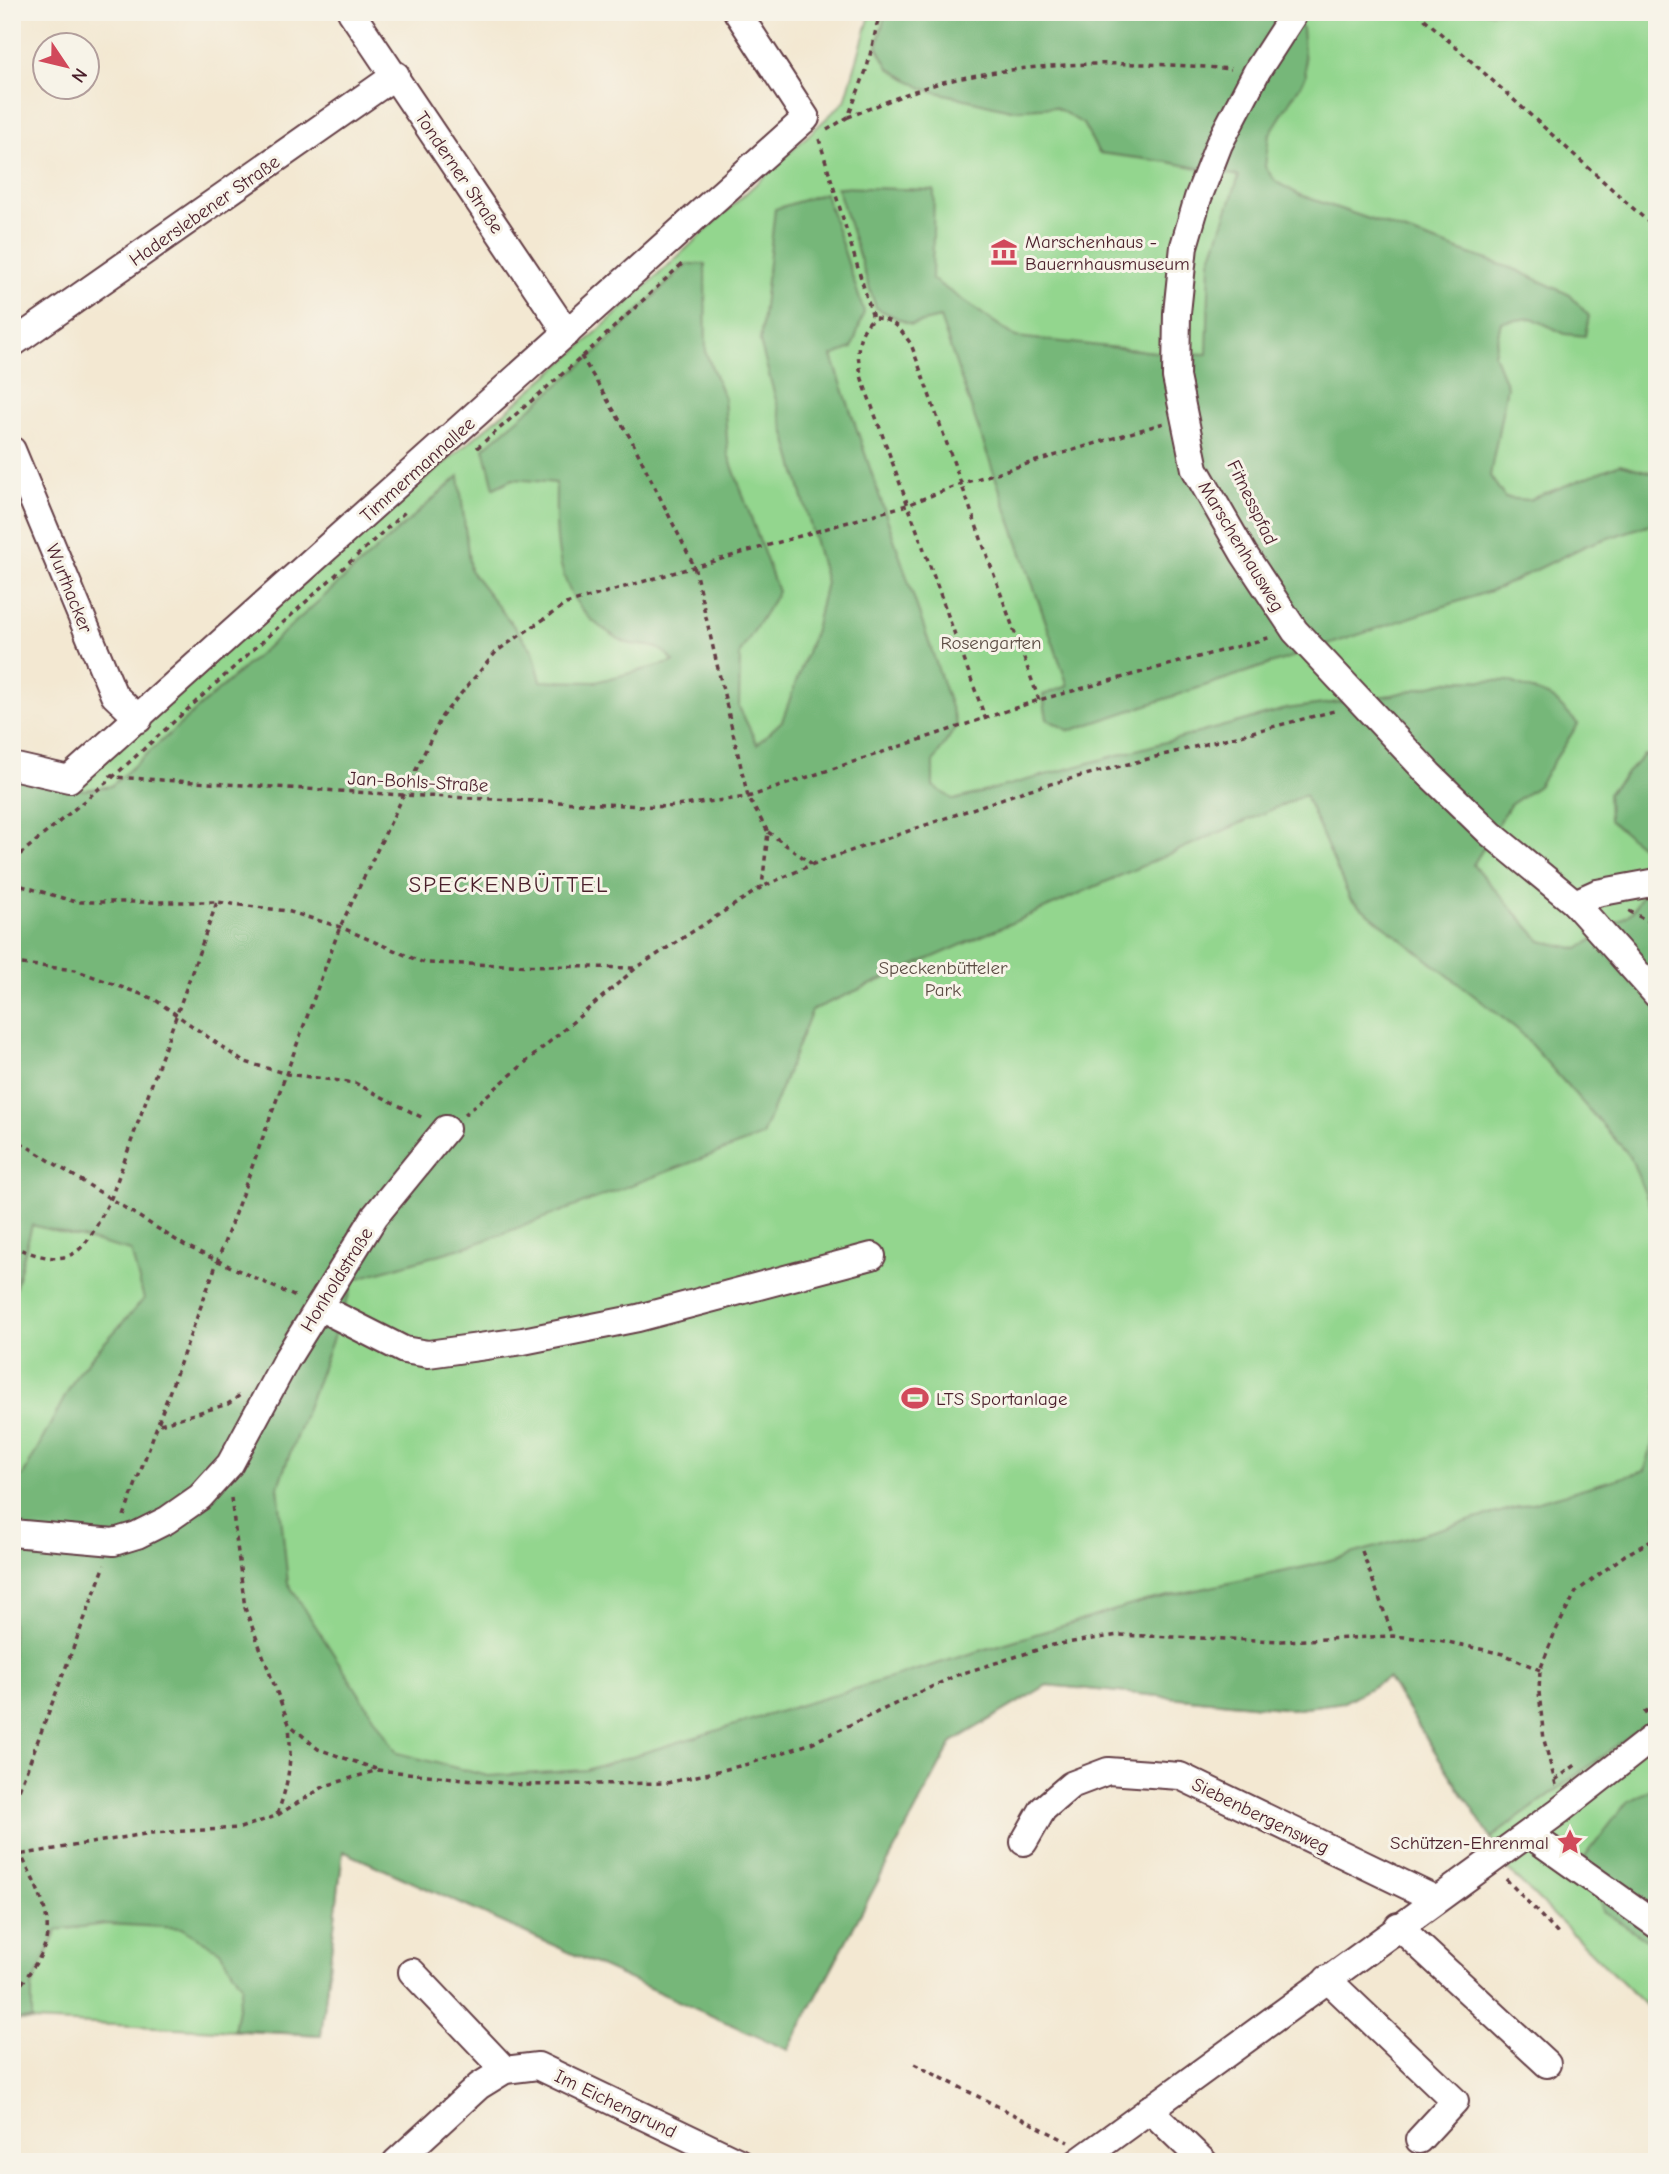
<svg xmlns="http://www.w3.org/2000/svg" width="1669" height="2174" font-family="'Comic Neue',sans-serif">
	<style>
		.green { fill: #93d68e; stroke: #6e7a5c; stroke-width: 2 }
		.forest { fill: #76b779; stroke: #606b52; stroke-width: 2 }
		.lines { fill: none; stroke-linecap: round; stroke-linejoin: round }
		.minor-casing { stroke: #633d44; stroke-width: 30 }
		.path { stroke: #633d44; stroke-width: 3.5; stroke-dasharray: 5 5; stroke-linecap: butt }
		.minor { stroke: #fff; stroke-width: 26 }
		.labels { text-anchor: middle; stroke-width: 6; stroke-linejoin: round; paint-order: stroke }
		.street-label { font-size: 19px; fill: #4a1f2b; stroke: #f7f3e8 }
		.poi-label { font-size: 19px; fill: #4a1f2b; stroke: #f7f3e8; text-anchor: start }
		.park-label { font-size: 19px; fill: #5c4d44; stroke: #f7f3e8 }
		.quarter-label { font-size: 23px; letter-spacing: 2px; fill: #4a1f2b; stroke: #f7f3e8 }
	</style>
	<rect width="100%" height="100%" fill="#f7f3e8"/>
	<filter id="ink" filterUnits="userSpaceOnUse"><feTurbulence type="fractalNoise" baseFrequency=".0143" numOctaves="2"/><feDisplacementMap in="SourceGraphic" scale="14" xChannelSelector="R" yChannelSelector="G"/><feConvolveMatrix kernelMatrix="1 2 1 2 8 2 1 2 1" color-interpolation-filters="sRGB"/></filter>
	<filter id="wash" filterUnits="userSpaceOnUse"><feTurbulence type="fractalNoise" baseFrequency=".00686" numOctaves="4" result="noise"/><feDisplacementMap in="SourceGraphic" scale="28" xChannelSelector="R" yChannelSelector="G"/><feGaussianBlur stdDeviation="1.57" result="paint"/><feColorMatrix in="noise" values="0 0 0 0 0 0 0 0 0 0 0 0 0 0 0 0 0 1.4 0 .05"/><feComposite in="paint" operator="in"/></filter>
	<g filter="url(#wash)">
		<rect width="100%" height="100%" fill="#f3e8d2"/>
		<path class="green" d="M871,12h786v2005l-153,-151 -13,-28 -104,-160 -43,24 -53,7 -244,-24 -95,57 -164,308 -445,-199 -22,184 -309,-15v-1251l57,13 504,-428 272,-253z"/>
		<g class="forest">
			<path d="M886,12h406l10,16 4,48 -37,59 -4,32 11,15 24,13 219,76 51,24 19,21 -4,20 -20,-2 -33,-16 -31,4 -7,32 13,32 -17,90 15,22 24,2 91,-36 37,10v48l-70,23 -88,43 -430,143 -22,-12 -4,-24 25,-9 -128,-368 -29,7 -35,-17 -39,-121 97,3 -2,89 84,58 140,15 51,2 3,-93 29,-85 -71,-14 -69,-9 -16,-29 -28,-17 -45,3 -86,-21 -35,-21 -12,-22z"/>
			<path d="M825,193l39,119 -12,36 -20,8 125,369 -24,37v24l21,14 332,-91 106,-14 64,-15 53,1 44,17 25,26 -40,62 -28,19 -37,60 68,76 38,8 53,-37 20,-34 -6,-28 -37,-30 -1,-27 36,-38 13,1v468l-27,-68 -112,-126 -168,-131 -45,-104 -493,215 -50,126 -287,108 -120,35 -77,207 10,97 109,170 91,23 98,-6 559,-169 164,-35 336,-95 12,-44v289l-166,122 -103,-160 -44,24 -53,7 -244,-24 -95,57 -164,308 -445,-199 -22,184 -87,-5 8,-45 -22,-34 -39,-23 -75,-4 -49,6 -25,57v32l-20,1v-541l11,-3 55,-104 66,-73 -13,-48 -99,-26 -20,76v-528l72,17 27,-4 348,-310 11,94 63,81 8,30 54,1 79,-20c-17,-21 -23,-13 -47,-19 -6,-2 -13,-7 -19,-11 -54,-32 -53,-92 -52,-149l-43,-4 -19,9 -10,-40 115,-98 88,-86h18l1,89 18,44 4,57 50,138 -38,61 -1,54 18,37 25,-23 33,-91 11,-48 -66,-240 15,-133z"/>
			<path d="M1657,1786v160l-54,-35 -18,-54 42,-55z"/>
		</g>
	</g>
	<g filter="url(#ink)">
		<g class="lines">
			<defs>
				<g id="minor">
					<path d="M351,12l216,321"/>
					<path d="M1295,12l-38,59 -38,73 -21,54 -14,48 -7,67 -1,64 19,92 49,85 51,77 134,143 62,60 84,69 82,92"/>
					<path d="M12,344l384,-269"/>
					<path d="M12,450l102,245 25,24"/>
					<path d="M12,766l57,13 737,-661 -69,-106"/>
					<path d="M1575,903l22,-10 60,-11"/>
					<path d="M319,1307l85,43 24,4 95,-13 115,-23 234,-62"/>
					<path d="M12,1533l102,9 23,-7 30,-15 33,-23 30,-33 56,-104 89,-144 71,-87"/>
					<path d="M1529,1834l128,91"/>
					<path d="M1024,1842l19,-33 28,-24 37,-14 72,5 255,123"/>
					<path d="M1398,1926l149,138"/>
					<path d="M412,1972l93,98"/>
					<path d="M1327,1979l128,122 -36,39"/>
					<path d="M1149,2109l55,53"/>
					<path d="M396,2162l83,-76 26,-16 33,-4 201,96"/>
					<path d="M1078,2162l481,-351 98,-77"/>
				</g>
			</defs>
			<use href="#minor" class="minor-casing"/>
			<g class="path">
				<path d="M1417,12l240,218"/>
				<path d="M848,117c32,-12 66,-28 100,-36 93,-21 188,-20 283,-12"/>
				<path d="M827,130l21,-13 19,-49 13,-56"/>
				<path d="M819,139l54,179"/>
				<path d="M581,356l50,83 63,127 54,231 20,35 -6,55"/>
				<path d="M477,448l105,-91 101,-94"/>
				<path d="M986,720l-124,-341c-5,-24 -8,-42 11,-61 20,0 27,11 38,26l128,356"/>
				<path d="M110,774l3,3 290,18 264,12 81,-10 291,-97 233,-63"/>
				<path d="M768,832l44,32"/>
				<path d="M12,861l101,-84 293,-266"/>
				<path d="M12,883l64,19h141l70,9 53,16 84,36 210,5"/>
				<path d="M1629,911l19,10 9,11"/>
				<path d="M12,963l63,7 79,29 88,62 45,13 68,9 70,36"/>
				<path d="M464,1115l172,-147 126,-81 51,-23 214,-74 311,-80"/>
				<path d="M12,1137l172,108 114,53"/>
				<path d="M12,1246c65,28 72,4 99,-48l106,-296"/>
				<path d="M160,1424l68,-20 12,-9"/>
				<path d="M231,1498l14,110 44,116 29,25 58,20"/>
				<path d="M124,1516l216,-589 102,-211 55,-65 69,-47 341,-99 56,-22 201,-60"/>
				<path d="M1362,1551l31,85"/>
				<path d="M1644,1713l13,-10"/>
				<path d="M1555,1780l22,-16"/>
				<path d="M1556,1785l-12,-45 -5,-48 1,-22 15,-38 21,-40 49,-37 32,-17"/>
				<path d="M12,1808l93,-243"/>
				<path d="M277,1814c12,-30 15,-55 12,-88"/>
				<path d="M12,1832c15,47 57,89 21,135 -6,9 -12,20 -21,25"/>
				<path d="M12,1856l139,-23 89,-5 36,-12 49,-30 53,-16 145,15 144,-2 81,-19 61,-20 148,-69 96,-30 65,-10 164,6 111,-5 46,4 64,14 37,16"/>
				<path d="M1506,1879l54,57"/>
				<path d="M914,2064l154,78"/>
			</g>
			<use href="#minor" class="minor"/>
		</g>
	</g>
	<defs>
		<symbol id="museum-bare" viewBox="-9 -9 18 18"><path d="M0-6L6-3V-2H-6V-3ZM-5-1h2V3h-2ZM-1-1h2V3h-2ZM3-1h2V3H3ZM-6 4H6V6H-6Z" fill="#d1495b" stroke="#f7f3e8" stroke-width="2.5" paint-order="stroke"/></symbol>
		<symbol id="stadium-bare" viewBox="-9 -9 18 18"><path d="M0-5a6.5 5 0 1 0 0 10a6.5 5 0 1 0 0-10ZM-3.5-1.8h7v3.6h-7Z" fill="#d1495b" stroke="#f7f3e8" stroke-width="2.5" paint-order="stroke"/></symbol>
		<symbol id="sight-bare" viewBox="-9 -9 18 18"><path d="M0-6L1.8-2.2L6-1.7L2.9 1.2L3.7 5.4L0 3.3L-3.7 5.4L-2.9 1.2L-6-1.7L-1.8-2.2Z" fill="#d1495b" stroke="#f7f3e8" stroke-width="2.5" paint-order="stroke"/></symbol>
	</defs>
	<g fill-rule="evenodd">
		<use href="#museum-bare" x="985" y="233" width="38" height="38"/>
		<use href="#stadium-bare" x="896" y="1379" width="38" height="38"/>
		<use href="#sight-bare" x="1551" y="1823" width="38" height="38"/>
	</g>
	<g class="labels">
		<g class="street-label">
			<text transform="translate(460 172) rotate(56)" y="7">Tonderner Straße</text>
			<text transform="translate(204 210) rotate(-35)" y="7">Haderslebener Straße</text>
			<text transform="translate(417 469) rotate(-42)" y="7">Timmermannallee</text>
			<text transform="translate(1253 502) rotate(64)" y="7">Fitnesspfad</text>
			<text transform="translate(1242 546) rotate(59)" y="7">Marschenhausweg</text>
			<text transform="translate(70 588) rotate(68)" y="7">Wurthacker</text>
			<text transform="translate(418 781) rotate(3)" y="7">Jan-Bohls-Straße</text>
			<text transform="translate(336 1279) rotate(-58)" y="7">Honholdstraße</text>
			<text transform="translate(1261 1815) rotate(26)" y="7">Siebenbergensweg</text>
			<text transform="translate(616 2103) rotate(26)" y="7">Im Eichengrund</text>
		</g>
		<g class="poi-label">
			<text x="1025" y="248">Marschenhaus -<tspan x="1025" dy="22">Bauernhausmuseum</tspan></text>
			<text x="936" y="1405">LTS Sportanlage</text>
			<text x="1549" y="1849" text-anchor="end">Schützen-Ehrenmal</text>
		</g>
		<g class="park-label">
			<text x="991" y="649">Rosengarten</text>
			<text x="943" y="974">Speckenbütteler<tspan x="943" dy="22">Park</tspan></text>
		</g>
		<g class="quarter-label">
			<text x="509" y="892">SPECKENBÜTTEL</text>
		</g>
	</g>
	<rect width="1669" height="2174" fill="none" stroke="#f7f3e8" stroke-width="42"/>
	<g transform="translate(66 66) rotate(125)"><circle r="33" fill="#f7f3e8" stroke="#b29e9c" stroke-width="2"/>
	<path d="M0-5L12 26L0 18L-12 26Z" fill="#d1495b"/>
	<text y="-10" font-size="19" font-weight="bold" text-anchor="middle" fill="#4a1f2b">N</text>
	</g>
</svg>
